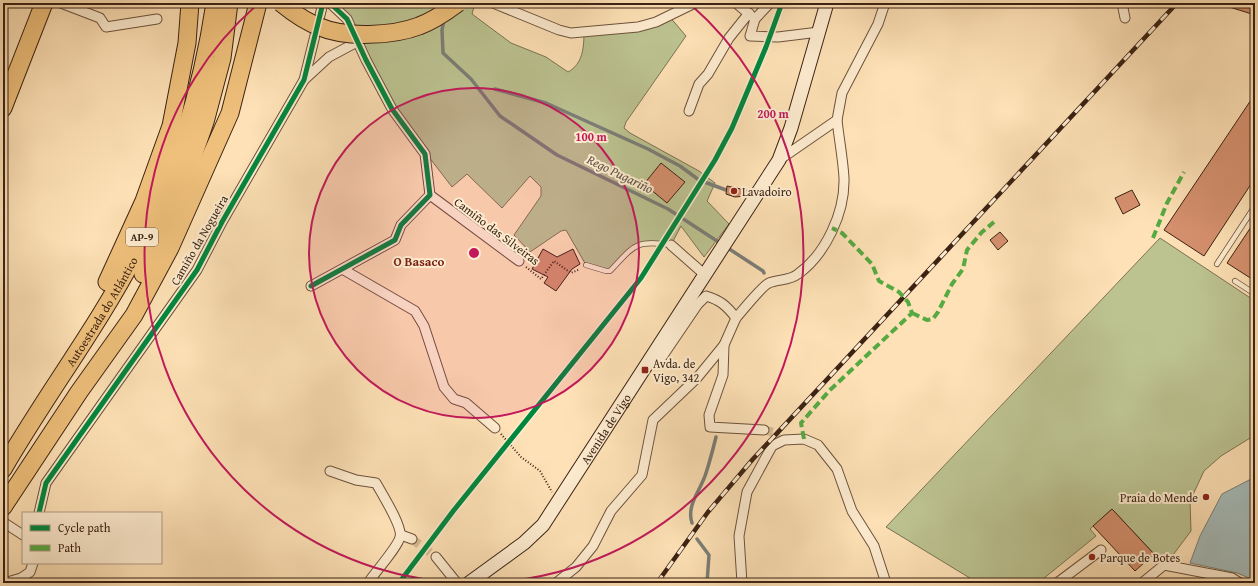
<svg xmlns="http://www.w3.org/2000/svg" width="1258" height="586" viewBox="0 0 1258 586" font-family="'Gentium Book Plus',serif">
<rect width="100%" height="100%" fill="#fee1b6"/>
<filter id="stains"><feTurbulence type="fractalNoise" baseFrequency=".005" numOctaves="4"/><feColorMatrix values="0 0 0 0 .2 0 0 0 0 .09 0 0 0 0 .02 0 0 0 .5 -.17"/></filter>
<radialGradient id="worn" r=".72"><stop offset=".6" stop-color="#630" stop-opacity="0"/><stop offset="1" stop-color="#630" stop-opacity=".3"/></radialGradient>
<g fill="#bcc391" stroke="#7c7252">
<path d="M330,3H475L472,14L511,43L546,57L568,72C583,64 584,47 584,31L638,27L669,16L686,36L626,122L624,128L630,133L699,171L715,183L707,201L729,224L704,257L681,226L671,245L638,244L610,271L586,265L566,230L561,231L530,252L514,235L541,196V187L530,176L502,208L467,174L452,187L392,109L347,19Z"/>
<path d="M1160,238L1255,301V435L1221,456L1204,471L1190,501L1191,531L1170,559L1158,558L1112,509L1090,529L1096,536L1038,583H978L886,527Z"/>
</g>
<path fill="#a5bbb9" stroke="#7b7e77" d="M1255,477V583H1252L1249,578L1237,573L1190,563L1200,536L1222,494Z"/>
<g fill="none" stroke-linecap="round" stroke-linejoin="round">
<g stroke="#7b7e77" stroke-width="3.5">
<path d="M444,20L442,30L443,53L471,79L500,116L557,155L668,209L763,271L764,273"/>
<path d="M495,89L546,103L648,149L680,166L699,180L726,190"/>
<path d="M692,523C686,505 701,490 706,473C710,461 713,449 716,437"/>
<path d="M697,539L709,555L707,583"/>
</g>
</g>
<g fill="#d5906e" stroke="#3b2213">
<path d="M1224,3H1255V15L1223,5Z"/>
<path d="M1255,94V178L1204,256L1164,230Z"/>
<path d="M661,163L685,182L667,203L644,184Z"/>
<path d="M727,186L736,188L750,191L746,196L735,197L726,194Z"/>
<path d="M1132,190L1140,205L1123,214L1115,198Z"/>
<path d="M1255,221V281L1227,263Z"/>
<path d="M1000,232L1008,241L998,250L990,240Z"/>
<path d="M543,249L557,257L573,249L580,264L572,269L556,291L544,283L548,277L532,269Z"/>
<path d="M1112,509L1154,554L1135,571L1093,526Z"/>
</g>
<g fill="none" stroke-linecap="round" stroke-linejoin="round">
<g stroke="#d7bb95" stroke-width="9" stroke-dasharray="9 4.5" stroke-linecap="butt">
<path d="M764,430L780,434"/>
<path d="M412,539L436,557"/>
</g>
<g stroke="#6c523c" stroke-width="6">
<g id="lane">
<path d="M1217,264L1255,206"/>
<path d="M586,265L606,271H610C634,246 635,239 671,245"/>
<path d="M1235,281L1255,294"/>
</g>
</g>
<g stroke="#6c523c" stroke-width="11">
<g id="street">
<path d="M61,3L100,18L106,27L157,19"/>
<path d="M493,3L559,30L571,33L638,27L656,22L695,3"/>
<path d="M736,3L755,19L750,36L778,37L819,32"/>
<path d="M1122,3L1125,18"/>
<path d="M755,19L770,3"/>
<path d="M304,80L329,57L357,42"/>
<path d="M689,111L699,84L708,74L729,38L749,13"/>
<path d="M779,160L837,120L842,93L878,24L885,3"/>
<path d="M430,195L519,261"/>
<path d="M671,245L704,274"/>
<path d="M344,270L415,311L424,326L444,387L454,399L466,403L495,428"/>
<path d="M311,286L395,240L401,225L430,195L425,154L392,109L366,60L347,19L330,3"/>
<path d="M736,318C742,311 763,285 769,283C779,279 789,281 798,274C826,254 845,212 844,178C843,159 839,139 837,120"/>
<path d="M650,358L662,357L698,304L706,296C720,300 727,306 736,318L724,345L723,375L709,415L710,427L764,430"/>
<path d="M330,471L356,480L376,483C382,494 403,527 400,537C398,547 375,572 368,583"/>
<path d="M39,513L46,483L197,270L222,222L304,80L323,3"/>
<path d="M3,522L23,535"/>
<path d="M401,535L412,539"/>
<path d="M436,557L457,583"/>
<path d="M4,583L21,578L30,572L33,563"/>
<path d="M556,583L576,567L593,546L611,511L642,475L653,420L697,378L724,345"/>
<path d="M742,583L739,536L747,492L772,446L784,440L804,439L818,445L837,469L852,511L874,546L886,583"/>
<path d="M1057,583L1101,550"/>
<path d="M1142,583L1164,565L1232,578L1240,583"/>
</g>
</g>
<g stroke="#3b2213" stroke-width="15">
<g id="secondary">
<path id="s1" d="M469,583L524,543L543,525L779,160L791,128L827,3"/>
</g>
</g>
<g stroke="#3b2213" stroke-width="19">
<g id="highway">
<path d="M3,108L44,3"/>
<path d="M143,274L179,196L205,122L222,58L229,3"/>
<path d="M107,282L144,201L171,126L187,43L190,3"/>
<path id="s2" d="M3,469C45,396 97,328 136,253C176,175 202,89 215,3"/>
<path d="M3,507L79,392L134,315L170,248L230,113L258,3"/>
</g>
</g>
<g stroke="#3b2213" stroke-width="2" stroke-dasharray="1 2" stroke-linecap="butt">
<path d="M526,267L541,279L554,261L571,273L580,269"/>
<path d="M501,434L521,457L540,471L552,492"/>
</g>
<use href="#lane" stroke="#feecd0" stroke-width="4.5"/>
<use href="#street" stroke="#feecd0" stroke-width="9"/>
<use href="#secondary" stroke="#feecd0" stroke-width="13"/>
<use href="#highway" stroke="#efc07b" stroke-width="17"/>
<g stroke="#3b2213" stroke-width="4.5">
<path id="rail" d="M657,583L708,512L753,459L1177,3"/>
</g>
<use href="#rail" stroke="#feecd0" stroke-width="3" stroke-dasharray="9" stroke-linecap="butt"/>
<g stroke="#3b2213" stroke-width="19" stroke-linecap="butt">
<path id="highway-bridge" d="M281,3C292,12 306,22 320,27C345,38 393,36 419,26C433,21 446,12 458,3"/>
</g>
<use href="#highway-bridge" stroke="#efc07b" stroke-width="17"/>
<g stroke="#55aa42" stroke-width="4" stroke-dasharray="8 4" stroke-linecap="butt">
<path d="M1153,238L1167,203L1184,172"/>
<path d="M912,313L927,320L933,319L938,312L952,284L963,269L967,250L982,232L994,222"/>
<path d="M804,439L801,423L830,390L912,313L908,302L899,292L879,281L872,264L842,233L832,228"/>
</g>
<g stroke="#feecd0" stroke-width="8">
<g id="cycleway">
<path d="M311,286L395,240L401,225L430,195L425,154L392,109L366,60L347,19L330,3"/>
<path d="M39,513L46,483L197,270L222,222L304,80L323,3"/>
<path d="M399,583L454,510L641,278L715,160L732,128L766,47L782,3"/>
</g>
</g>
<use href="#cycleway" stroke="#00873e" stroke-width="5"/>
</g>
<circle cx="474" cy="253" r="165" fill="#c2185b" fill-opacity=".12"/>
<g fill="none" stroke="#c2185b" stroke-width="2">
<circle cx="474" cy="253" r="165"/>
<path d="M471 583A330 330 0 0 1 258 4M690 4A330 330 0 0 1 477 583"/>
</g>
<g fill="#8f2418" stroke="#feecd0" stroke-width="1.5">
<circle cx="734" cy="191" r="4"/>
<rect x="641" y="366" width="8" height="8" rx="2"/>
<circle cx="1206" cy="497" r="4"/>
<circle cx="1092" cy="557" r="4"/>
</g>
<g text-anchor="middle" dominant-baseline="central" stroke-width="4" stroke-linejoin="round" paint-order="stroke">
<rect fill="#feecd0" stroke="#765f4c" stroke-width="1" x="126" y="228" width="32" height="18" rx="3"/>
<g font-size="11" font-weight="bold" fill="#3b2213">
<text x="142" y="237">AP-9</text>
</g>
<g font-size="12" fill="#3b2213" stroke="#feecd0" text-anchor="start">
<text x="742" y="191">Lavadoiro</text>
<text x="653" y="363">Avda. de<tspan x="653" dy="14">Vigo, 342</tspan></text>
<text x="1198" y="497" text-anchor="end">Praia do Mende</text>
<text x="1100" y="557">Parque de Botes</text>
</g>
<g font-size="12" fill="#3b2213" stroke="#feecd0">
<text transform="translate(497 231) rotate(37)">Camiño das Silveiras</text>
<text transform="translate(199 240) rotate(-60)">Camiño da Nogueira</text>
<text stroke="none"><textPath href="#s2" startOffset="186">Autoestrada do Atlántico</textPath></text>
<text stroke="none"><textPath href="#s1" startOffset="209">Avenida de Vigo</textPath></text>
</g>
<g font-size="13" font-style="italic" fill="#5b5045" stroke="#feecd0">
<text transform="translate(620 174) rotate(26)">Rego Pugariño</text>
</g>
<g font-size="13" font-weight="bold" fill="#7a1f14" stroke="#feecd0">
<text x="419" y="261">O Basaco</text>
</g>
</g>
<circle cx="474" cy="253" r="6" fill="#c2185b" stroke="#feecd0" stroke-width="2"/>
<g font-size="12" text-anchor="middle" font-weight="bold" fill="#c2185b" stroke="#feecd0" stroke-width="4" stroke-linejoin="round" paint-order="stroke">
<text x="773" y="118">200 m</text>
<text x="591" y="141">100 m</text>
</g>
<rect width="1258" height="586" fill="none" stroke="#fee1b6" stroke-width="16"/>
<rect x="4" y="4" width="1250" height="578" fill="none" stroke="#3b2213" stroke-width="2"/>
<rect x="8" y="8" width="1242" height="570" fill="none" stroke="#3b2213"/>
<rect x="22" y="512" width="140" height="52" fill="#feecd0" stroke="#b09b84"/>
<rect x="30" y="525" width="20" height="6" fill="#00873e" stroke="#b09b84"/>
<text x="58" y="532" font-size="12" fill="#3b2213">Cycle path</text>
<rect x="30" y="545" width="20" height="6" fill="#55aa42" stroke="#b09b84"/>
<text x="58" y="552" font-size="12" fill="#3b2213">Path</text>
<rect width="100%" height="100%" filter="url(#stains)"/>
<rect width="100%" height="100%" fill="url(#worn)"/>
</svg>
